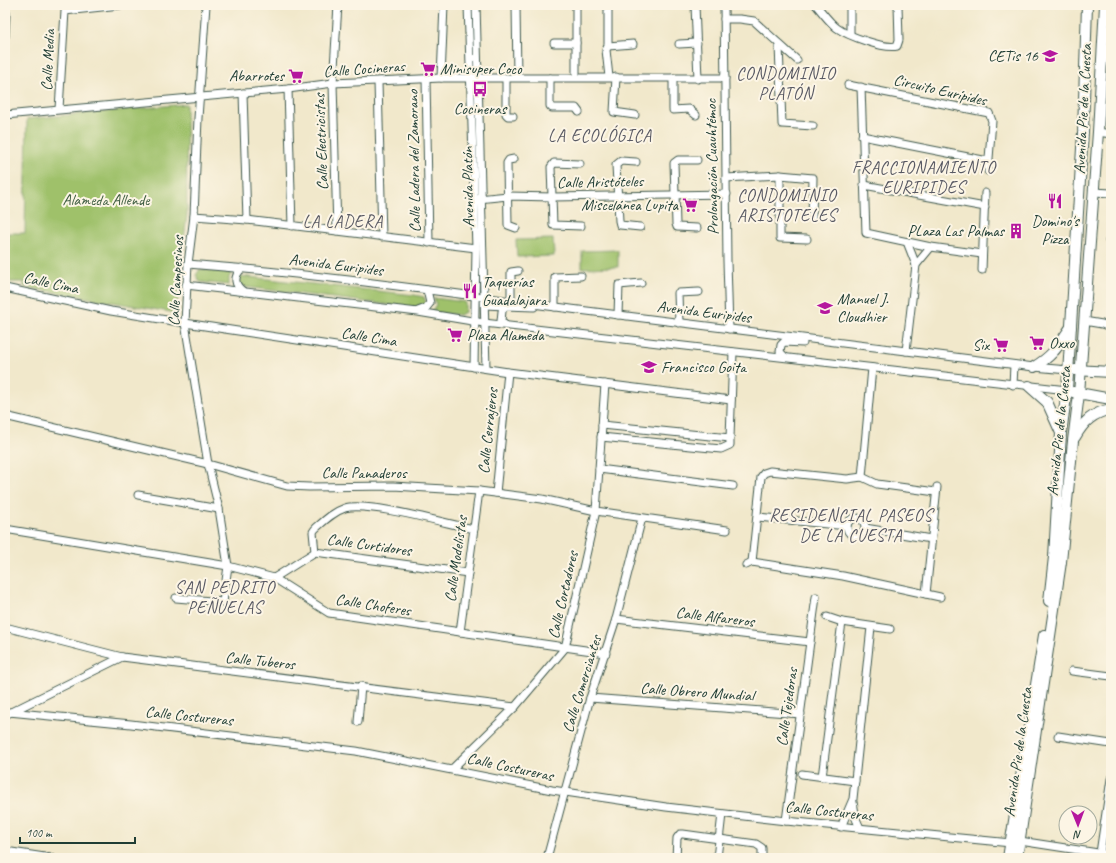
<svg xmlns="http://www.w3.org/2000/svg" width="1116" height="863" viewBox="0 0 1116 863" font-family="Caveat,sans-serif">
<rect width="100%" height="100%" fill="#fcf5e5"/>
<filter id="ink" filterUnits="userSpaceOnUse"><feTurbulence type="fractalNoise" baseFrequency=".025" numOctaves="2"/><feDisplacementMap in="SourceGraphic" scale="8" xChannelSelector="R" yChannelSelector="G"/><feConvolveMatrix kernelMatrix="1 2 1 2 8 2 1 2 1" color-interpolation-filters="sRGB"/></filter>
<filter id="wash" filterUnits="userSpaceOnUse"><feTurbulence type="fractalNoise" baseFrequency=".012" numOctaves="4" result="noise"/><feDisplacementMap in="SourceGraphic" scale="16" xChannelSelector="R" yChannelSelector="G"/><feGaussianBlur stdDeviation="0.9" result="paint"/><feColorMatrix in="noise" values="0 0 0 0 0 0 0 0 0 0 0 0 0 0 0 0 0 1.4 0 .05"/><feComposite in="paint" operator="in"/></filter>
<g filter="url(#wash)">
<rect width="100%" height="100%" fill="#f1e8cb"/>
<g fill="#9fc16b" stroke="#5f7f50">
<path d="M186,104L187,214L176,313L24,287V282H8V233H25L27,119Z"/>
<path d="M553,239L554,256L517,257L516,240Z"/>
<path d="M618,250V267L582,268V251Z"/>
<path d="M200,269L232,273L229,277V285L200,282L196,275Z"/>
<path d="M240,276L414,295L424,297L426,303L423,307L414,308L245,287L240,285L237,280Z"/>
<path d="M434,298L465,302V312L460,315L431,312L436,305Z"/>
</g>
</g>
<g filter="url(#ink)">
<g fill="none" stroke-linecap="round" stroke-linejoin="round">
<g stroke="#3e574b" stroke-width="9">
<g id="street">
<path d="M468,5L476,248L474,367"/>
<path d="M476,5L486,368"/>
<path d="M516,5L517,77"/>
<path d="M576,5V77"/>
<path d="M608,5V46L606,50L609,77"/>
<path d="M695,5L698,79"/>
<path d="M724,5L727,261L729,329"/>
<path d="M816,5C823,13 829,22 837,28C848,36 884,49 897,46L899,40L898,5"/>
<path d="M850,5V34"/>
<path d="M724,19H740L754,21L797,60"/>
<path d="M5,36L6,13"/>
<path d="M554,43H576"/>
<path d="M679,44L697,43"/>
<path d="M779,45L782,124L813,126"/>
<path d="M608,46L633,44"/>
<path d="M616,77L614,112L635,115"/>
<path d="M441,78L444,5"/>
<path d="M506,78V114L508,116H513"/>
<path d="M550,78V106L552,108H576L579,112"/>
<path d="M673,78V110L689,109L696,115"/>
<path d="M426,79L429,243"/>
<path d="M378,82L382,237"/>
<path d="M848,85L989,113L992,121L988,171"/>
<path d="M861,87L866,233L931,247L982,254"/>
<path d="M288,89L292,226"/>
<path d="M243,93L247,220"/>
<path d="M59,109L65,11L120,5"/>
<path d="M5,115L288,89L333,83L441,78H725"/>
<path d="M1098,132L1111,134"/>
<path d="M862,136L988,161"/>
<path d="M514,159L509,160L507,163L508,225L516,228"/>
<path d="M636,162L621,161L616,165L619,221L620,225L640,227"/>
<path d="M580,164L554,163L551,167L553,225L581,226"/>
<path d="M780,175V238L807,239"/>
<path d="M726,178L780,175L813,178L812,218"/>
<path d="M864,185L985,207"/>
<path d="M1094,192L1111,193"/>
<path d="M478,199L508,196L553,197L727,194"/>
<path d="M194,216L247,220L476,248"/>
<path d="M697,228L677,227L676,224L674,163L678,160H697"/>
<path d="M337,231L333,83L338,5"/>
<path d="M1109,241H1111"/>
<path d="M188,264C319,274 449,293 579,310C730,330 882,348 1034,367L1068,370"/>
<path d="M916,265L931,247"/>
<path d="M242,268C233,277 234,285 244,292"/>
<path d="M982,270L985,193"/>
<path d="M186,285L418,312L484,323L1067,390"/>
<path d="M5,288L111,311L185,323L508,372L731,400"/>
<path d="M511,301V272L518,271"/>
<path d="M485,305L505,306"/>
<path d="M555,307V277L581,276"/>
<path d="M418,311L426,308L430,303L427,290"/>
<path d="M618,315L619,285L641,283"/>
<path d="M1084,321L1102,324L1111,328"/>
<path d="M679,323L678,293L699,292"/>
<path d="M505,325L501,321L502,311L505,306L534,307"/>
<path d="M906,351L916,265L907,242"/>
<path d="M785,357L780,352L781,345L784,342L803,343"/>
<path d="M1013,385L1014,365"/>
<path d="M5,416L208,464L287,486L309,487L393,486L479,491L542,499L596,511L727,530"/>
<path d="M602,425L730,438"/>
<path d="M601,437L721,449L730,445V438L733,352"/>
<path d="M599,469L733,486"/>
<path d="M862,477L872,368"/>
<path d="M496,493L508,372"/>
<path d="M138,495L219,509"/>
<path d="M758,517L847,526"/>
<circle cx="856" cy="527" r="9"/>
<path d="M865,528L931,539"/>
<path d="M5,529L228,566L274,578L329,613L606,653"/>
<path d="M315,552L313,532L315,529C324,521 333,512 345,508C367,501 448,524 474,529"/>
<path d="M752,562L761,477L764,473L770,471L847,479L862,477L877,484L936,492"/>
<path d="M746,565L752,562L843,576L940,597"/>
<path d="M274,578L315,552L468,573"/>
<path d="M926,594L937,487"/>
<path d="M176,598L223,602L228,566L219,509L208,464L185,323L188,264L194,216L198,118L206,5"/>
<path d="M827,617L842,622L890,629"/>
<path d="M616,619L810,642"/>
<path d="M5,627L122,657L515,707"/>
<path d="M460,632L479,491"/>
<path d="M1072,671L1111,676"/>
<path d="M590,698L801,714"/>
<path d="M9,712L131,724L356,751L552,790L666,807L786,821L1011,843L1020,841L1111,855"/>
<path d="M5,715L122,657"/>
<path d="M358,722L361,686"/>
<path d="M1058,736L1111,744"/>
<path d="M452,769L515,707L565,648L596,511L605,384"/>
<path d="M802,774L855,781"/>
<path d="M822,777L842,622"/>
<path d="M853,802L856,819L860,828"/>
<path d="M786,821L816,597"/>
<path d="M841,827L853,799L871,627"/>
<path d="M5,851L51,858"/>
<path d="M1100,853L1111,779"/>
<path d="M547,858L590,698L616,619L642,518"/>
<path d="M676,858L677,838L680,834H683L756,844L762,848V858"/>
<path d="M717,858L722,814"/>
</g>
</g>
<g stroke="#3e574b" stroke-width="12">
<g id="secondary">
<path d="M1034,367C1054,355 1058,346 1071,327"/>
<path d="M1075,370L1111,372"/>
<path d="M1029,386L1047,402L1061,433"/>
<path d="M1073,392L1111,399"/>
<path d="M1075,437C1084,421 1093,413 1111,409"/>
<path d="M1049,601L1054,557L1061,433L1067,390L1083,132L1087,5"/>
<path d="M1008,858L1044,635"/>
<path d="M1017,858L1061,562L1073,441L1079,394L1098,132L1105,5"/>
</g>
</g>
<use href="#street" stroke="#fff" stroke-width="7"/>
<use href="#secondary" stroke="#fff" stroke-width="10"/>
</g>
</g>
<defs>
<g id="school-bare" transform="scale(1.2)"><path d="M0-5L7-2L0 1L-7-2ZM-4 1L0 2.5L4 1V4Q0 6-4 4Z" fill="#b5179e" stroke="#fcf5e5" stroke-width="2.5" paint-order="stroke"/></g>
<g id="supermarket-bare" transform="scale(1.2)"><path d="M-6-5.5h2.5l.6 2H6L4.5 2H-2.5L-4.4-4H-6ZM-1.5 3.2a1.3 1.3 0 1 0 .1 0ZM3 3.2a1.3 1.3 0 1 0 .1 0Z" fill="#b5179e" stroke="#fcf5e5" stroke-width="2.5" paint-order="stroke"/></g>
<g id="bus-bare" transform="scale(1.2)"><path d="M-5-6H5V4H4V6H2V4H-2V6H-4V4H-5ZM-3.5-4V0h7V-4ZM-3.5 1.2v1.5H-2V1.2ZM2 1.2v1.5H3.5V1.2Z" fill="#b5179e" stroke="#fcf5e5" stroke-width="2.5" paint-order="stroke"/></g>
<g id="restaurant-bare" transform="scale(1.2)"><path d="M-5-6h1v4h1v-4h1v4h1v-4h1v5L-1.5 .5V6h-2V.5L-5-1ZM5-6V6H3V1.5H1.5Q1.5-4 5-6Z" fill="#b5179e" stroke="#fcf5e5" stroke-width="2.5" paint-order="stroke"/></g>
<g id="building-bare" transform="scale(1.2)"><path d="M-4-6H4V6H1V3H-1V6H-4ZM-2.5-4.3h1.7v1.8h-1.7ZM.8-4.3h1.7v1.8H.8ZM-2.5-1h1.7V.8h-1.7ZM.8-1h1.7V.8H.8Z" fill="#b5179e" stroke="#fcf5e5" stroke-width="2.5" paint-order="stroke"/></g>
</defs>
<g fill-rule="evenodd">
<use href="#school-bare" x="1050" y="56"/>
<use href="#supermarket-bare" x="428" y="69"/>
<use href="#supermarket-bare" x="296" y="76"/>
<use href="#bus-bare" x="480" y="89"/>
<use href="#restaurant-bare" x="1055" y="201"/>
<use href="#supermarket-bare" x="690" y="205"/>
<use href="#building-bare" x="1016" y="231"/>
<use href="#restaurant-bare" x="470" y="291"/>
<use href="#school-bare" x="825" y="308"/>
<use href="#supermarket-bare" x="455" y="335"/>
<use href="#supermarket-bare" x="1037" y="343"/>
<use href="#supermarket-bare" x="1001" y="345"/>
<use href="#school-bare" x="649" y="367"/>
</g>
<g text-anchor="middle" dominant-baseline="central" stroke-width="4" stroke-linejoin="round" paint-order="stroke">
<g font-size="16" fill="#1f3d34" stroke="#fcf5e5" text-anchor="start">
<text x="1038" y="56" text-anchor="end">CETis 16</text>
<text x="440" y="69">Minisuper Coco</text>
<text x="284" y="76" text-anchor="end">Abarrotes</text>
<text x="480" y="109" text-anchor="middle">Cocineras</text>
<text x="678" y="205" text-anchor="end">Miscelánea Lupita</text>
<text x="1055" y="221" text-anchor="middle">Domino's<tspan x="1055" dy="18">Pizza</tspan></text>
<text x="1004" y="231" text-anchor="end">PLaza Las Palmas</text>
<text x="482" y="282">Taquerías<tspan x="482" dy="18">Guadalajara</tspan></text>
<text x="837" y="299">Manuel J.<tspan x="837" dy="18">Cloudhier</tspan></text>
<text x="467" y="335">Plaza Alameda</text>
<text x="1049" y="343">Oxxo</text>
<text x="989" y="345" text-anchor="end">Six</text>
<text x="661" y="367">Francisco Goita</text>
</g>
<g font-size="16" fill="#1f3d34" stroke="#fcf5e5">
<text transform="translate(48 60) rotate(-87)">Calle Media</text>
<text transform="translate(364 69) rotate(-4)">Calle Cocineras</text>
<text transform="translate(940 90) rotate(13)">Circuito Eurípides</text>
<text transform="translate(1083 109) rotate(-87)">Avenida Pie de la Cuesta</text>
<text transform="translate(321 142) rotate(-92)">Calle Electricistas</text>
<text transform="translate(414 161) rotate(-91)">Calle Ladera del Zamorano</text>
<text transform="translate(712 167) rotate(-91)">Prolongación Cuauhtémoc</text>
<text transform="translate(600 182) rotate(-1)">Calle Aristóteles</text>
<text transform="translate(468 187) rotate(-91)">Avenida Platón</text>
<text transform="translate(336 265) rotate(7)">Avenida Euripides</text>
<text transform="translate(176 281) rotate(-87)">Calle Campesinos</text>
<text transform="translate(51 283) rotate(12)">Calle Cima</text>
<text transform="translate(704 312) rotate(7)">Avenida Euripides</text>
<text transform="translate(369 337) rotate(9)">Calle Cima</text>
<text transform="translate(488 431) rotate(-84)">Calle Cerrajeros</text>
<text transform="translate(1059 431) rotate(-84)">Avenida Pie de la Cuesta</text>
<text x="364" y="473">Calle Panaderos</text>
<text transform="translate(369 545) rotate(8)">Calle Curtidores</text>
<text transform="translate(456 559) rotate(-82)">Calle Modelistas</text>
<text transform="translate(563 595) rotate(-77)">Calle Cortadores</text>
<text transform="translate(373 605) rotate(9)">Calle Choferes</text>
<text transform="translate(715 617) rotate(7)">Calle Alfareros</text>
<text transform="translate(260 661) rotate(6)">Calle Tuberos</text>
<text transform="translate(582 684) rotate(-73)">Calle Comerciantes</text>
<text transform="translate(697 692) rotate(4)">Calle Obrero Mundial</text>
<text transform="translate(787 707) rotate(-82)">Calle Tejedoras</text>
<text transform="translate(189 716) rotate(6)">Calle Costureras</text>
<text transform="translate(1018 752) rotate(-82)">Avenida Pie de la Cuesta</text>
<text transform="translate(510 767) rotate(12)">Calle Costureras</text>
<text transform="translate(829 811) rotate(6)">Calle Costureras</text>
</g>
<g font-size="16" fill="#3f5e42" stroke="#fcf5e5">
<text x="106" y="200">Alameda Allende</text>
</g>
<g font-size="17" letter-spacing="1" fill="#595a64" stroke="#fcf5e5">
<text x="786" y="73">CONDOMINIO<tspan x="786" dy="20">PLATÓN</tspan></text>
<text x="600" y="135">LA ECOLÓGICA</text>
<text x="924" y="167">FRACCIONAMIENTO<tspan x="924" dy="20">EURIPIDES</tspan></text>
<text x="787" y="195">CONDOMINIO<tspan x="787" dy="20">ARISTOTELES</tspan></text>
<text x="343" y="221">LA LADERA</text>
<text x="851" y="515">RESIDENCIAL PASEOS<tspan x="851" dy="20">DE LA CUESTA</tspan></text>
<text x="225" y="587">SAN PEDRITO<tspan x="225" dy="20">PEÑUELAS</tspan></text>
</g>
</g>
<rect width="1116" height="863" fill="none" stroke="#fcf5e5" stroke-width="20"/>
<g transform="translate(1078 825) rotate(179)"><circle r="19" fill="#fcf5e5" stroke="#a4ab9e"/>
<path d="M0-3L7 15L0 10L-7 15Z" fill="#b5179e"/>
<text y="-6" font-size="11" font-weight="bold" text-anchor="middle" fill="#1f3d34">N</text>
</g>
<path d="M20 837v6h115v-6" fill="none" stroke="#1f3d34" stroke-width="2"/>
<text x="26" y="837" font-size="12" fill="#1f3d34" stroke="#fcf5e5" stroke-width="3" paint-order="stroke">100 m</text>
</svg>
